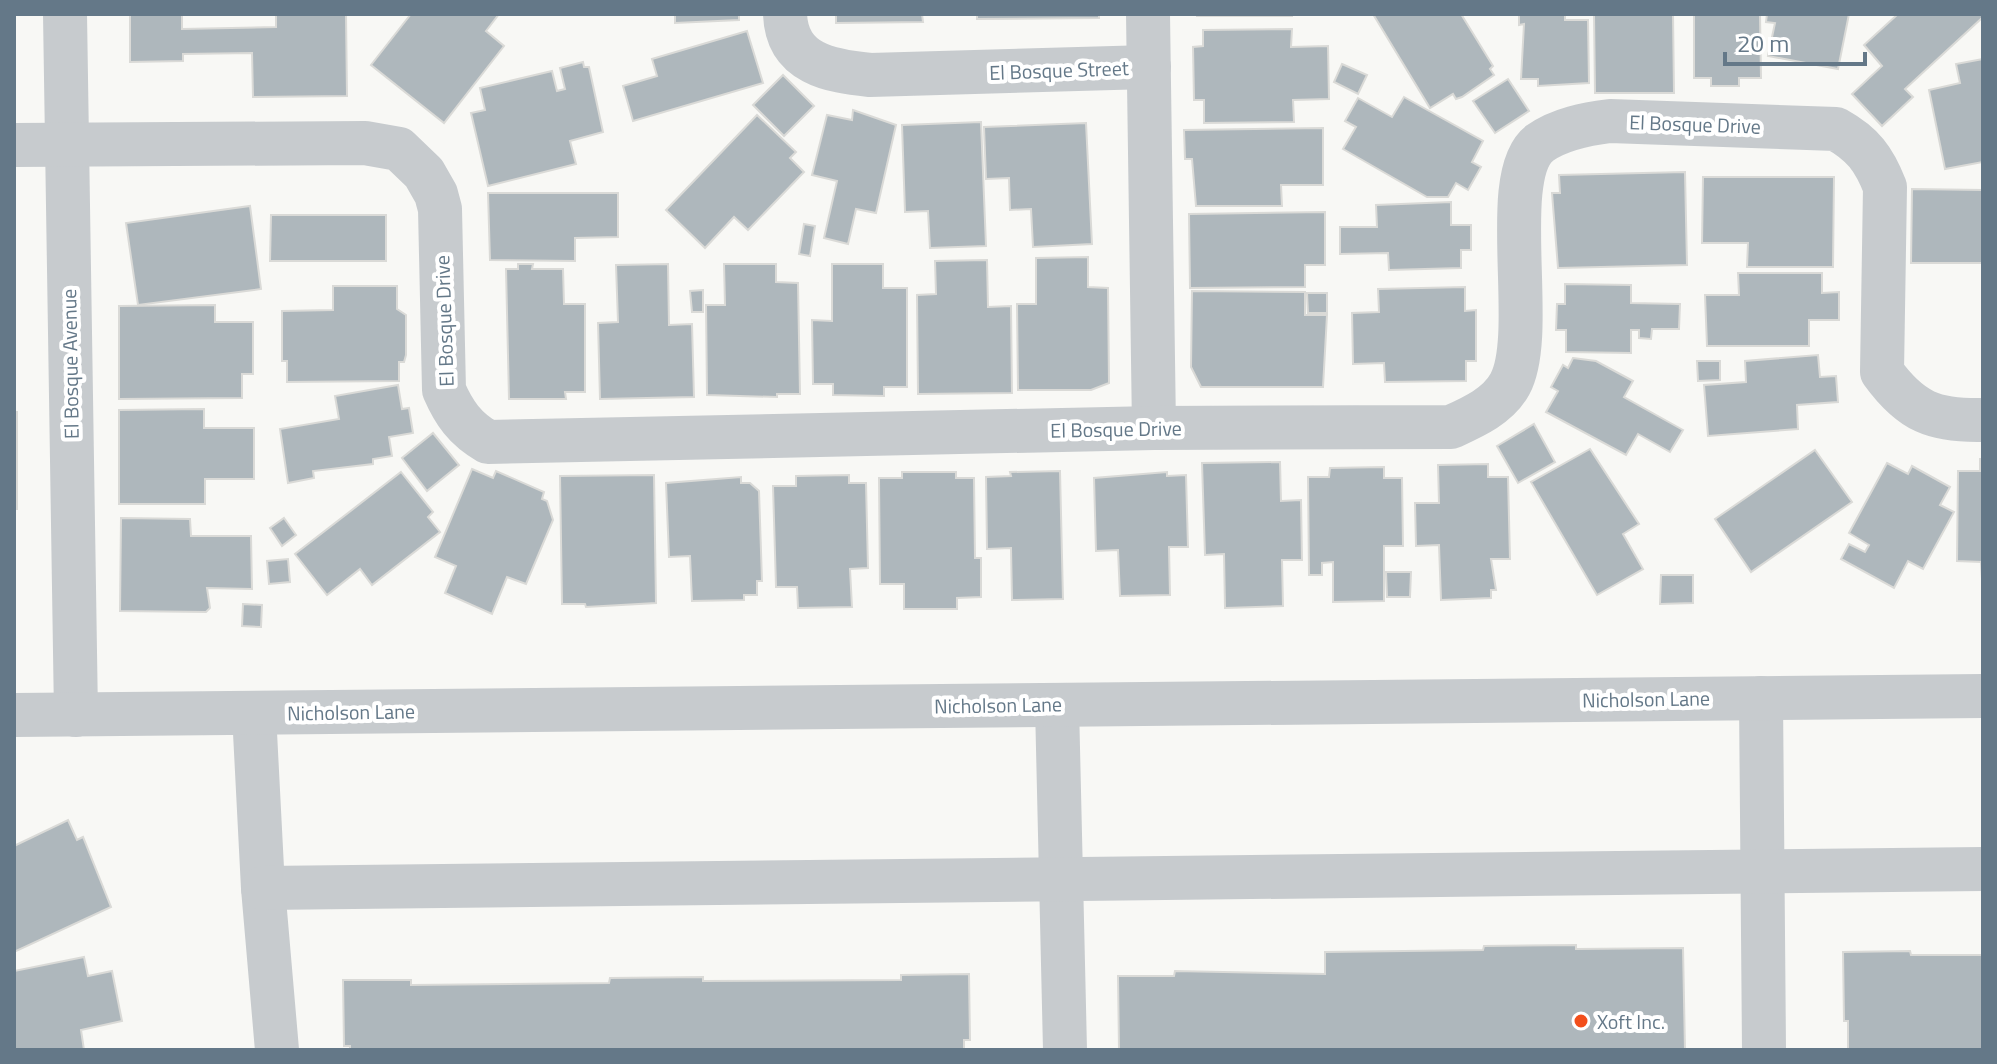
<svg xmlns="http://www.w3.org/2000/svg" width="1997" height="1064" viewBox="0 0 1997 1064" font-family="'Titillium Web',sans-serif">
<rect width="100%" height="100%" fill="#f8f8f5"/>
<g fill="#aeb7bc" stroke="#dadad7" stroke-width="2">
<path d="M130,14H182V29L276,27V14H346L347,96L253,97L252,53L183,54V61L130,62Z"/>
<path d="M411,14H499L486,31L504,46L444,123L371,65Z"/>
<path d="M675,14H739V20L675,23Z"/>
<path d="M836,14H922L923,22L836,23Z"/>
<path d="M977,14H1099V18L977,19Z"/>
<rect x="1197" y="14" width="95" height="2"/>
<path d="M1373,14H1461L1493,66L1490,69L1494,75L1462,97L1456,99L1453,94L1430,108Z"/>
<path d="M1519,14H1565V20H1588L1589,83L1538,86V79H1521L1524,24L1519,25Z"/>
<path d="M1594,14H1673L1674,93H1595Z"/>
<path d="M1694,14H1760L1761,78H1739V86H1711V78H1694Z"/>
<path d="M1767,14H1849L1838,69L1768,56L1775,23L1766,22Z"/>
<path d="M1898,14H1983V17L1905,89L1913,97L1882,126L1852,94L1882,66L1864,45Z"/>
<path d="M1292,29L1291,47L1328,46L1329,99L1293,100L1294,122L1204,123V100H1194L1193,47L1203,46V30Z"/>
<path d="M747,31L763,83L633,121L623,86L657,76L652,59Z"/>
<path d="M1983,59V162L1945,169L1929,90L1960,83L1956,64Z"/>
<path d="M583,62L584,67H589L603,132L570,141L576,164L488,186L471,113L485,110L480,88L552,71L557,91L565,89L560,68Z"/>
<path d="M1342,64L1367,75L1358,94L1334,82Z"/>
<path d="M783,75L814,106L784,136L753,105Z"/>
<path d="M1508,79L1529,111L1495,133L1473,101Z"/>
<path d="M1404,97L1483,141L1472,162L1481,167L1468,190L1456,183L1448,197H1427L1343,149L1356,127L1345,121L1358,98L1392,117Z"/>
<path d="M853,110L896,125L876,213L856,209L848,244L824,238L837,181L812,175L827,115L852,120Z"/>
<path d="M757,115L796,152L790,158L804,172L748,230L734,217L705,248L666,210Z"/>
<path d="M981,122L986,246L930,248L928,211L905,212L902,125Z"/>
<path d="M1086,123L1092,244L1033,247L1031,209L1010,210L1009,178L986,179L984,127Z"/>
<path d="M1323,128V185H1281L1282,206H1196L1192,159H1185L1184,130Z"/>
<path d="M1685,172L1687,265L1558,268L1552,193H1560L1559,175Z"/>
<path d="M1703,177H1834L1833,267H1747L1748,243H1702Z"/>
<path d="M1912,189L1983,190V263H1911Z"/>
<path d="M488,193H618V237L575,238V261L490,260Z"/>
<path d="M1451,202V225H1471V250H1461V268L1389,270L1388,253L1340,254V227H1377L1376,205Z"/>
<path d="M250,206L261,289L138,305L126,223Z"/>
<path d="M1325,212V265H1305V287L1190,288L1189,214Z"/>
<path d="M271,215H386V261H270Z"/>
<path d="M804,224L815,226L810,256L799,254Z"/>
<path d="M1088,257V287L1108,288L1109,383L1091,390H1018L1017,304H1036V258Z"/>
<path d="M987,260L988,307L1011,306L1012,393L918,394L917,295L936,294L935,261Z"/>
<path d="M518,264H533L532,269H563L564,304H585V392H565L566,399H509L506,269H518Z"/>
<path d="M668,264L669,325L692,324L694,397L600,399L598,323L618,322L616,265Z"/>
<path d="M724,264H776V282L798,283L800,394H777V397L707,395L706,305H725Z"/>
<path d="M832,264H883V288H907V387H884V396L833,395V384H813L812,320L832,321Z"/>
<path d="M1738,273H1822V293L1839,292V320H1809V346H1707L1705,295H1739Z"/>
<path d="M1565,284L1631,285V303L1680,304L1679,329H1652L1651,339L1639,338V330H1631V353L1566,352V330H1556L1557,304H1565Z"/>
<path d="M333,286H397V309L406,315V355L404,362H399V381L287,382V361H282V311L333,310Z"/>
<path d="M1465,287V311L1476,310V361H1466V381L1385,382L1384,363L1353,364L1352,313L1379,312L1378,289Z"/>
<path d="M703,290V312H692L690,291Z"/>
<path d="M1192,291L1305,292V315H1327L1323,387H1201L1191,367Z"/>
<path d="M1307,293H1327V313H1308Z"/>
<path d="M215,305V322H253V374H242V398L119,399V306Z"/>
<path d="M1818,355L1820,377L1836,376L1838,402L1797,405L1798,429L1708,436L1704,385L1746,382L1745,361Z"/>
<path d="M1573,358L1596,361L1633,381L1624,397L1683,430L1670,452L1638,434L1626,455L1546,412L1558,391L1551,387L1563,365L1568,368Z"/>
<path d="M1697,361H1720V380L1698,381Z"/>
<path d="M398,385L402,409L409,408L413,433L389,437L392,456L373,459V464L313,471L314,478L288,483L280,429L339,419L335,396Z"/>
<path d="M204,409V428H254V479H205V504H119V410Z"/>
<rect x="14" y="412" width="3" height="97"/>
<path d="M1534,424L1555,462L1518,483L1497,446Z"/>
<path d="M433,433L459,465L427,491L402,458Z"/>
<path d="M1590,449L1639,524L1623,534L1643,569L1597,595L1531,482Z"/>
<path d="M1815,450L1852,502L1751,572L1715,519Z"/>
<path d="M1980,459H1983V595L1981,562L1957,561L1958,471H1980Z"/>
<path d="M1280,462L1281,501L1301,500L1302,560H1282L1283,606L1225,608L1224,554L1205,555L1202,463Z"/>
<path d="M1887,463L1908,474L1912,466L1950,487L1940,505L1954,512L1923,569L1908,561L1894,588L1841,559L1849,544L1865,552L1869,545L1849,533Z"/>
<path d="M1488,464V477H1508L1510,559H1491L1496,590H1491V598L1441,600L1439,545L1416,546L1415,503H1439L1438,465Z"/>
<path d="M1384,467V478H1402L1403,546H1384V601L1333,602V562L1322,563V575H1309L1308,477H1329L1330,468Z"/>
<path d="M472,469L493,478L496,471L544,492L542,499L547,501L553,520L526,584L507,577L492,614L445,593L456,566L435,557Z"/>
<path d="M1060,471L1063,599L1012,600L1011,548L987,549L986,477L1011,476L1010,472Z"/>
<path d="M401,472L433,512L428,517L440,532L372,585L360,569L327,595L295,554Z"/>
<path d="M902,472H956V478H974L975,558H981V597L957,598V609H904V584H880L879,478H902Z"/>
<path d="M1167,472V476L1186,475L1188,547H1169L1170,595L1120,596L1118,550L1096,551L1094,478Z"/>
<path d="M654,475L656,603L586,607L585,604H562L560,476Z"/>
<path d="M849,475V483H866L868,568L850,569L852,607L798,608L797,587H776L773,486H796V476Z"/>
<path d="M741,477V483H750L759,491L762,581H757V595H744V600L692,601L690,556L669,557L666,483Z"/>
<path d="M121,518L190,519L191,536H251L252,589L207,588L210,608L206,612L120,611Z"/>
<path d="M284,518L296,535L282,546L270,528Z"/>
<path d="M288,559L290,582L269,584L267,561Z"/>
<path d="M1386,572H1411L1410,597H1387Z"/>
<path d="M1661,575H1693V603L1660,604Z"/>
<path d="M243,604L262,605L261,627L242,626Z"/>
<path d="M68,820L77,840L83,837L111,907L14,952V846Z"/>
<path d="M1576,945V949L1683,948L1685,1050H1119L1118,976H1174L1175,971L1325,974V952L1483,950L1484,946Z"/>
<path d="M1910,951L1911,955H1983V1050H1848V1021H1844L1843,952Z"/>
<path d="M84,957L88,976L112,971L122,1021L81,1030L84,1050H14V971Z"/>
<path d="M969,974L970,1040H964V1050H350V1046H344L343,980H411V985L609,983L610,978L703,977V981L901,980V975Z"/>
</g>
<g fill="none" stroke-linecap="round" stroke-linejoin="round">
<g stroke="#c7cbce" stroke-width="44">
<path d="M65,14L76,715"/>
<path d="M785,14C787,64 830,71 870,75L1149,67"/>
<path d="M1148,14L1154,428"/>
<path d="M14,145L365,143L399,149L424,173L436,194L440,209L444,390C454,413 465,429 488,442L1154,428L1451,427C1473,417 1498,406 1510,384C1538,332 1497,175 1540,143C1560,129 1586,124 1610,121L1836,129C1863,144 1874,159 1885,187L1882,372C1911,412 1934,421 1983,420"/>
<path d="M1761,698L1764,1050"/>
<path d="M1057,705L1065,1050"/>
<path d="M254,713L263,888L277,1050"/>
<path d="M14,715L1983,696"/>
<path d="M263,888L1983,869"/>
</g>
</g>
<circle fill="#f24e1b" stroke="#fff" stroke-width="3" cx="1581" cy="1021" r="8"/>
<g text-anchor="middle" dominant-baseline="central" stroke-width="8" stroke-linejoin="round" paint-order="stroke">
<g font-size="20" fill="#647888" stroke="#fff">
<text transform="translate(1059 70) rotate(-2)">El Bosque Street</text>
<text transform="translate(1695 124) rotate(2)">El Bosque Drive</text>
<text transform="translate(444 321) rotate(-92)">El Bosque Drive</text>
<text transform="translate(70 364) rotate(-91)">El Bosque Avenue</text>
<text transform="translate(1116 429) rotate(-1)">El Bosque Drive</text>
<text transform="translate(1646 699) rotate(-1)">Nicholson Lane</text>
<text transform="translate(998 705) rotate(-1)">Nicholson Lane</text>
<text transform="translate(351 712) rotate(-1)">Nicholson Lane</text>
</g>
<g font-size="20" fill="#647888" stroke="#fff" text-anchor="start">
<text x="1597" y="1021">Xoft Inc.</text>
</g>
</g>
<rect width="1997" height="1064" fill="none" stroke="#647888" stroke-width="32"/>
<path d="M1725 52v12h140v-12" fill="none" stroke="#647888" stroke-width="4"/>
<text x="1737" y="52" font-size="24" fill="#647888" stroke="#ffffff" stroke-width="6" paint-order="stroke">20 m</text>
</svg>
